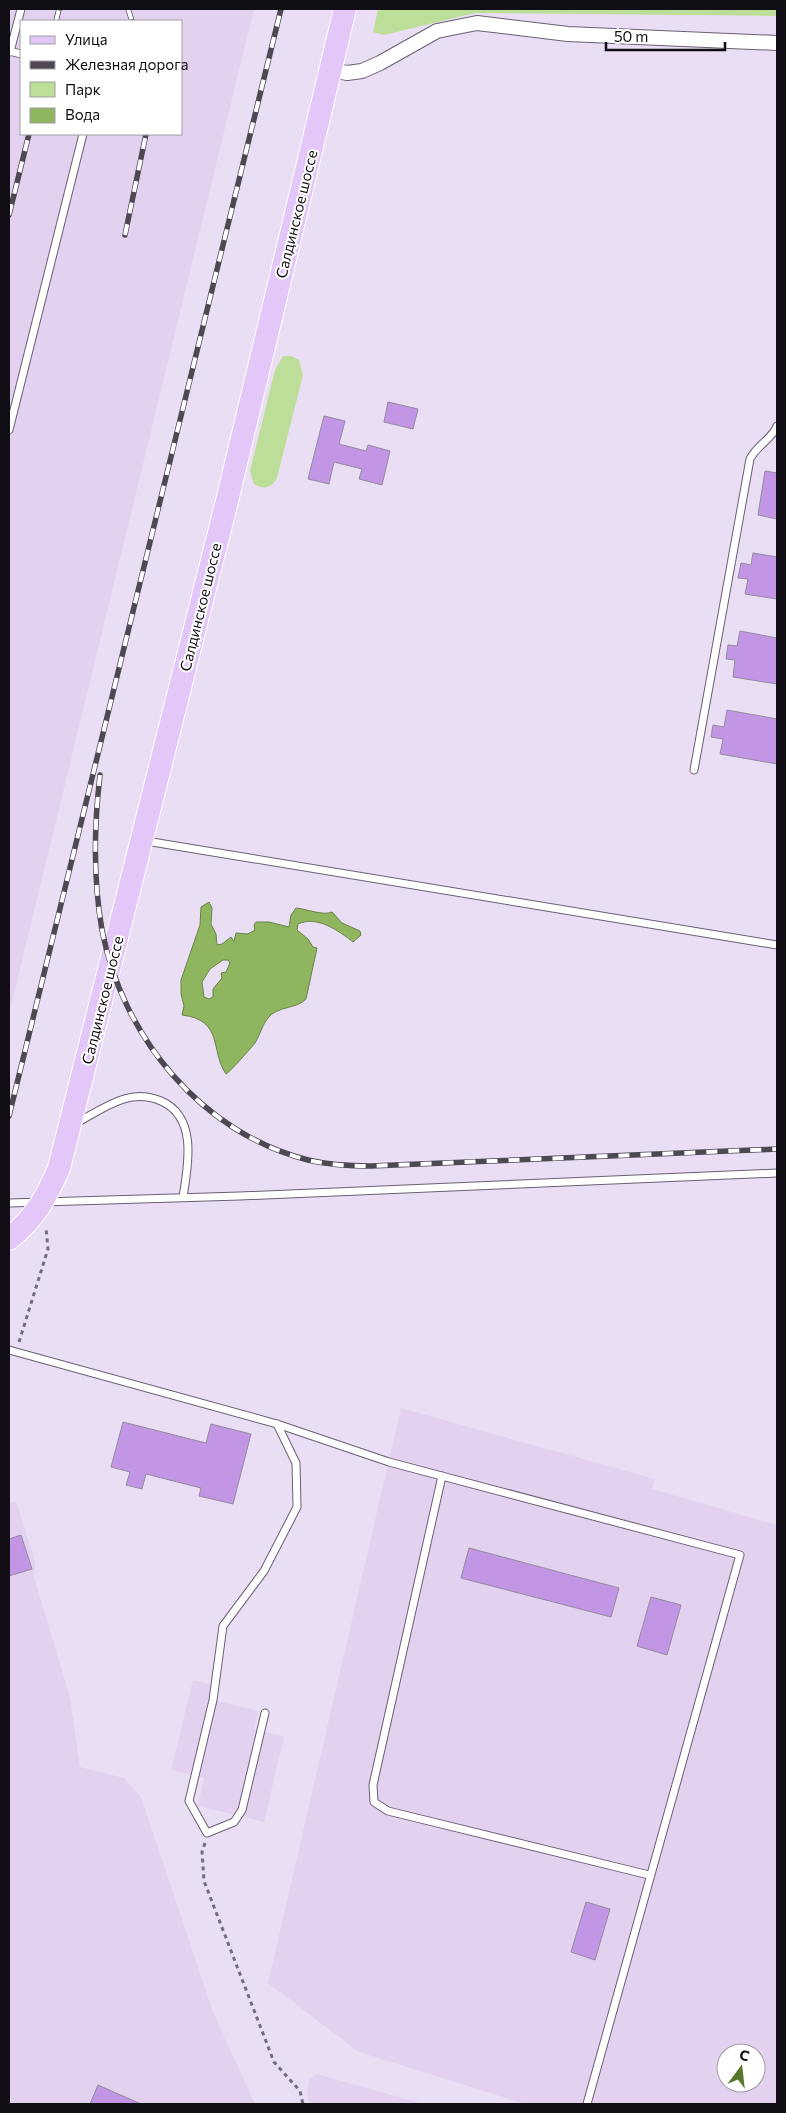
<svg xmlns="http://www.w3.org/2000/svg" width="786" height="2113" viewBox="0 0 786 2113" font-family="Commissioner,sans-serif">
<rect width="100%" height="100%" fill="#eadef5"/>
<g fill="#e2d2ef" fill-rule="evenodd">
<path d="M9,9H254L9,1014ZM21,21H181V134H21Z"/>
<path d="M401,1408L655,1479L652,1489L777,1525V2104H525L359,2052L268,1983ZM726,2053H756V2083H726Z"/>
<path d="M16,1501L35,1561L34,1577L70,1697L80,1767L124,1778L141,1797L213,2012L255,2104H9V1503Z"/>
<path d="M193,1680L211,1684L208,1699L258,1711L254,1729L284,1737L264,1822L198,1806L204,1778L171,1770Z"/>
<path d="M317,2074L424,2104H310L307,2093L309,2080Z"/>
</g>
<g fill="#bdde98">
<path d="M378,9H777V16L475,13L384,35L373,32Z"/>
<path d="M283,356H291L299,360L303,375L277,478C272,488 263,490 254,484L250,471L275,370Z"/>
</g>
<path fill="#8fb55f" stroke="#698348" fill-rule="evenodd" d="M209,902L212,908L211,924L216,934L217,945L222,944L231,937L234,942L236,933L248,934L255,930L254,925L256,922H269L289,927L291,915L296,908C307,909 323,916 332,912L342,923L360,931L361,935L353,942C339,931 317,915 298,924L297,930L308,939L313,947L317,948L306,999C297,1009 277,1006 268,1018C262,1025 260,1035 255,1043C252,1047 230,1072 226,1074C210,1051 224,1020 182,1015L184,1006L181,994V980L200,925L201,907ZM223,960H228L230,963L226,972L221,973L222,978L213,989V997L209,999L204,997L202,982L210,969Z"/>
<g fill="#c295e5" stroke="#958a9f">
<path d="M388,402L418,409L413,429L384,422Z"/>
<path d="M324,416L345,421L339,444L366,451L368,445L390,451L382,485L359,479L362,469L334,462L329,484L308,479Z"/>
<path d="M765,471L777,473V519L758,515Z"/>
<path d="M753,553L777,557V599L745,594L748,579L738,578L741,563L751,565Z"/>
<path d="M740,631L777,638V684L733,677L735,660L726,659L728,645L737,646Z"/>
<path d="M727,710L777,719V764L720,754L723,739L711,737L713,725L724,727Z"/>
<path d="M123,1422L206,1443L211,1424L251,1434L233,1504L199,1496L201,1488L146,1474L142,1489L126,1485L130,1472L111,1467Z"/>
<path d="M21,1535L32,1569L9,1576V1539Z"/>
<path d="M469,1548L619,1588L611,1617L461,1578Z"/>
<path d="M651,1597L681,1605L667,1655L637,1646Z"/>
<path d="M586,1902L610,1909L595,1960L571,1952Z"/>
<path d="M98,2085L141,2104H90Z"/>
</g>
<g fill="none" stroke-linecap="round" stroke-linejoin="round">
<g stroke="#6a5f72" stroke-width="9">
<g id="lane">
<path d="M9,51L21,54"/>
<path d="M10,52L21,9"/>
<path d="M9,430L83,134"/>
<path d="M694,770L750,459C757,445 773,438 777,426"/>
<path d="M146,841L777,945"/>
<path d="M76,1123C92,1115 107,1104 124,1099C137,1095 149,1096 161,1101C198,1117 188,1166 183,1197"/>
<path d="M9,1203L240,1196L777,1173"/>
<path d="M9,1350L277,1424L389,1462L740,1555L587,2104"/>
<path d="M442,1476L373,1785L374,1802L388,1811L649,1875"/>
<path d="M265,1713L242,1810L234,1822L207,1833L189,1801L213,1700L223,1626L264,1571L297,1507L296,1463L277,1424"/>
</g>
</g>
<g stroke="#6a5f72" stroke-width="16">
<path id="street" d="M331,70L347,73L362,71L380,63L437,31L477,23L568,34L777,43"/>
</g>
<g stroke="#fff" stroke-width="24">
<path id="primary" d="M9,1239C35,1218 46,1198 59,1168L226,505L345,9"/>
</g>
<g stroke="#756d7b" stroke-width="3" stroke-dasharray="4 4" stroke-linecap="butt">
<path d="M19,1342L48,1249L46,1228"/>
<path d="M205,1843L202,1852L204,1881L274,2062L300,2091L303,2104"/>
</g>
<use href="#lane" stroke="#fff" stroke-width="7"/>
<use href="#street" stroke="#fff" stroke-width="14"/>
<use href="#primary" stroke="#e3c7f8" stroke-width="22"/>
<g stroke="#4e4853" stroke-width="5.5">
<g id="rail">
<path d="M128,9L132,21"/>
<path d="M56,21L59,9"/>
<path d="M9,215L29,134"/>
<path d="M125,235L146,134"/>
<path d="M100,775C94,826 93,879 102,930C122,1036 201,1133 308,1160C329,1165 350,1166 371,1166L777,1149"/>
<path d="M9,1116L281,9"/>
</g>
</g>
<use href="#rail" stroke="#fff" stroke-width="4" stroke-dasharray="11" stroke-linecap="butt"/>
</g>
<g text-anchor="middle" dominant-baseline="central" stroke-width="4" stroke-linejoin="round" paint-order="stroke">
<g font-size="15" fill="#110d14" stroke="#fff">
<text transform="translate(296 214) rotate(-76)">Салдинское шоссе</text>
<text transform="translate(200 607) rotate(-76)">Салдинское шоссе</text>
<text transform="translate(102 1000) rotate(-76)">Салдинское шоссе</text>
</g>
</g>
<rect width="786" height="2113" fill="none" stroke="#110d14" stroke-width="20"/>
<rect x="20" y="20" width="162" height="115" fill="#ffffff" stroke="#a09ea1"/>
<rect x="30" y="36" width="25" height="8" fill="#e3c7f8" stroke="#a09ea1"/>
<text x="65" y="45" font-size="15" fill="#110d14">Улица</text>
<rect x="30" y="61" width="25" height="8" fill="#4e4853" stroke="#a09ea1"/>
<text x="65" y="70" font-size="15" fill="#110d14">Железная дорога</text>
<rect x="30" y="82" width="25" height="15" fill="#bdde98" stroke="#a09ea1"/>
<text x="65" y="95" font-size="15" fill="#110d14">Парк</text>
<rect x="30" y="108" width="25" height="15" fill="#8fb55f" stroke="#a09ea1"/>
<text x="65" y="120" font-size="15" fill="#110d14">Вода</text>
<g transform="translate(741 2068) rotate(15)"><circle r="24" fill="#ffffff" stroke="#a09ea1"/>
<path d="M0-4L9 19L0 12L-9 19Z" fill="#58772d"/>
<text y="-8" font-size="14" font-weight="bold" text-anchor="middle" fill="#110d14">С</text>
</g>
<path d="M606 42v8h119v-8" fill="none" stroke="#110d14" stroke-width="2.5"/>
<text x="614" y="42" font-size="15" fill="#110d14" stroke="#ffffff" stroke-width="4" paint-order="stroke">50 m</text>
</svg>
